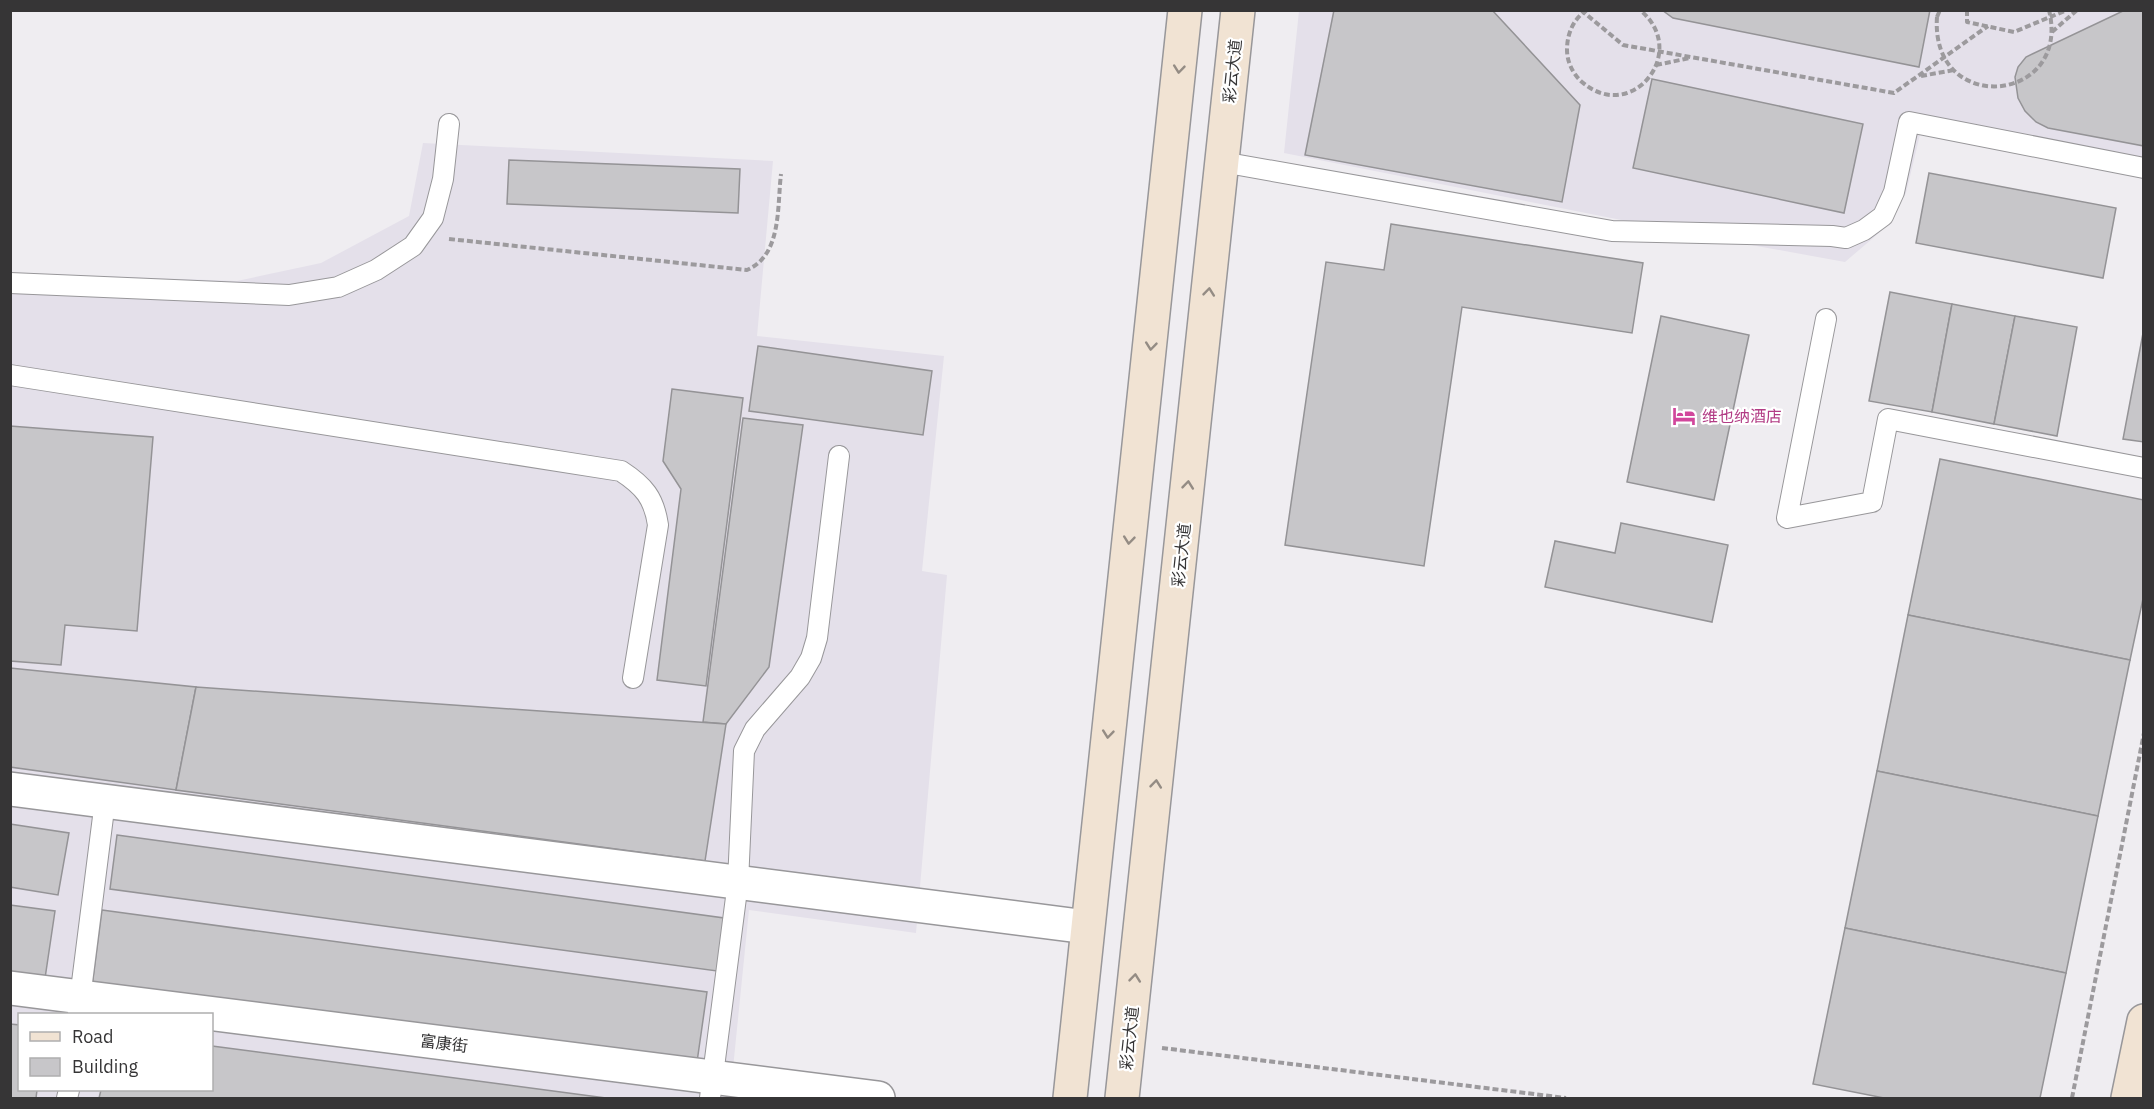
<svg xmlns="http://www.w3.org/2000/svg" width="2154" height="1109" viewBox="0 0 2154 1109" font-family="'IBM Plex Sans','Noto Sans SC',sans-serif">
<rect width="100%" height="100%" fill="#efedf1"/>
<g fill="#e4e0ea" fill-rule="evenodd">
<path d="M1299,11H2143V161L1924,118L1906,193L1879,233L1845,262L1702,236L1284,153Z"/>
<path d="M423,143L773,161L757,336L944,356L922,571L947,575L916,933L749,910L730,1098H11V273L237,281L321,263L409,216ZM20,1014H212V1090H20Z"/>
</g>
<g fill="#c7c6c9" stroke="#949396" stroke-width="1.5">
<path d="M1334,10H1492L1580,105L1562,202L1305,155Z"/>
<path d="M1662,10H1930L1919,67L1673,18Z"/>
<path d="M2125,10H2144V146L2048,128L2036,122L2025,111L2018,98L2015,77L2018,67L2026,57Z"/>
<path d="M1652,79L1863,124L1844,213L1633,168Z"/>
<path d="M509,160L740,169L738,213L507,204Z"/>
<path d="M1929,173L2116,208L2103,278L1916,243Z"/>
<path d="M1391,224L1643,263L1632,333L1462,307L1424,566L1285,545L1326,262L1384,270Z"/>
<path d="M1890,292L1952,304L1932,412L1869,401Z"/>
<path d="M1952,304L2015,316L1994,424L1932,412Z"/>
<path d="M1661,316L1749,335L1714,500L1627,482Z"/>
<path d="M2015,316L2077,327L2057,436L1994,424Z"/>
<path d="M2144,328V442L2123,439Z"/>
<path d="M758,346L932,371L923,435L749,411Z"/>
<path d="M672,389L743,398L706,686L657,680L681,489L663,461Z"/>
<path d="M743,418L803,425L769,667L726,724L703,722Z"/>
<path d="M10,426L153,437L137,631L65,625L61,665L10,661Z"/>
<path d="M1940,459L2144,500V594L2130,660L1908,615Z"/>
<path d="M1621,523L1728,545L1712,622L1545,587L1555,541L1615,553Z"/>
<path d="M1908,615L2130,660L2098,816L1877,771Z"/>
<path d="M10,668L196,687L176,790L10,767Z"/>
<path d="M196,687L726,724L705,861L176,790Z"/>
<path d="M1877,771L2098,816L2066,973L1845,928Z"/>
<path d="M10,824L69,833L58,895L10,887Z"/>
<path d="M117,835L724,918L717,971L110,889Z"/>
<path d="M10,905L55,911L44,985L10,981Z"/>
<path d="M102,910L707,992L696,1069L92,987Z"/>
<path d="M1845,928L2066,973L2040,1098H1884L1813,1084Z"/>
<path d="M10,1024L20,1025V1090H37L36,1098H10Z"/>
<path d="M212,1046L606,1098H99L101,1090H212Z"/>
</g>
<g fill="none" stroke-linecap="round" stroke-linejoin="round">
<g stroke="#98979a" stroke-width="22">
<g id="service">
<path d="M1222,162L1612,231L1832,236L1846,238L1864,230L1883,216L1894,192L1909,122L2144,168"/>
<path d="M10,283L289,295L338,287L376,270L413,246L433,218L443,179L449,124"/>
<path d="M1826,319L1787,518L1872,502L1888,419L2144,468"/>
<path d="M10,375L621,471C644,486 654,498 658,525L633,678"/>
<path d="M78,1014L105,801"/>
<path d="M67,1098L69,1090"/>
<path d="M710,1098L738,882L744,751L755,729L800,677L811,658L817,638L839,456"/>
</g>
</g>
<g stroke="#98979a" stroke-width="36">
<g id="minor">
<path d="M10,789L1087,927"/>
<path d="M10,988L878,1098"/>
</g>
</g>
<g stroke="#98979a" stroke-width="36">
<g id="secondary">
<path d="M1070,1098L1185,10"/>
<path d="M1122,1098L1238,10"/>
<path d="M2128,1098L2144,1021"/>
</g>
</g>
<g stroke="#9c9a9d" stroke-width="4" stroke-dasharray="6 3" stroke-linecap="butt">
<path d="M1581,10L1623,45L1894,93L1988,26"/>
<path d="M1967,10V22L2014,32L2067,10"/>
<path d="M1937,17L1940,10"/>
<path d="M2052,32L2077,10"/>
<path d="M1656,65L1690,58"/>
<path d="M1921,76L1954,70"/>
<path d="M449,239L747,270C782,255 777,207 781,174"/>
<path d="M1162,1048L1566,1098"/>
<path d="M2072,1098L2144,733"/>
</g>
<use href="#service" stroke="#fff" stroke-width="20"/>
<use href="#minor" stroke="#fff" stroke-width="33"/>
<use href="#secondary" stroke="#f1e3d3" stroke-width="33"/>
<g stroke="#9c9a9d" stroke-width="4" stroke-dasharray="6 3" stroke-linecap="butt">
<path d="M1587,10C1573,19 1567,34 1567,50C1567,62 1573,74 1582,82C1631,125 1691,52 1640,10"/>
<path d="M1937,17C1930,117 2072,104 2049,10"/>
</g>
</g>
<defs><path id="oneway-chevron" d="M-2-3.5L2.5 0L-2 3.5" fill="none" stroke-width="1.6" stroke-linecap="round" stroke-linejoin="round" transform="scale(1.5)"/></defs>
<g stroke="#948c84">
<use href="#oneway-chevron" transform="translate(1179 69) rotate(96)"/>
<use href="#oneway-chevron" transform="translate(1209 292) rotate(-84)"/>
<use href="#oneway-chevron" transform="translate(1151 346) rotate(96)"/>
<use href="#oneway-chevron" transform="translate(1188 485) rotate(-84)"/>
<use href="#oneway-chevron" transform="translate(1129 540) rotate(96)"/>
<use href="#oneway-chevron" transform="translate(1108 734) rotate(96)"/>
<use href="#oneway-chevron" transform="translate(1156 784) rotate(-84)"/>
<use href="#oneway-chevron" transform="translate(1135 978) rotate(-84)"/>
</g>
<defs>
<g id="hotel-bare" transform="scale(1.8)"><path d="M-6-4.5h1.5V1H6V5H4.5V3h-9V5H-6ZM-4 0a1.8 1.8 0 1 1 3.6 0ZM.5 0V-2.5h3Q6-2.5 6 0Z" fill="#d1479c" stroke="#fff" stroke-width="2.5" paint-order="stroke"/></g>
</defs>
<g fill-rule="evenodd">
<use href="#hotel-bare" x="1684" y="416"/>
</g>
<g text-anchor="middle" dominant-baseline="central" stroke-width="4.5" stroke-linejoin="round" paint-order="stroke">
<g font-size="16" fill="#363536" stroke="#fff">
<text transform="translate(1232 71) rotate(-84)">彩云大道</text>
<text transform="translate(1181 555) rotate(-84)">彩云大道</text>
<text transform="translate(1129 1038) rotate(-84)">彩云大道</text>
<text transform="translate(444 1043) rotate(7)">富康街</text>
</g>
<g font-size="16" fill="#b23c85" stroke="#fff" text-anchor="start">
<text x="1702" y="416">维也纳酒店</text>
</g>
</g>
<rect width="2154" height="1109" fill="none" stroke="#363536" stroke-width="24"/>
<rect x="18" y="1013" width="195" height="78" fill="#ffffff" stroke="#afaeaf" stroke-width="1.5"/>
<rect x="30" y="1032" width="30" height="9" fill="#f1e3d3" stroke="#afaeaf" stroke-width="1.5"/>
<text x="72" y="1043" font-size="18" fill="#363536">Road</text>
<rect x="30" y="1058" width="30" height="18" fill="#c7c6c9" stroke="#afaeaf" stroke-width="1.5"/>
<text x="72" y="1073" font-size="18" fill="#363536">Building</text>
</svg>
